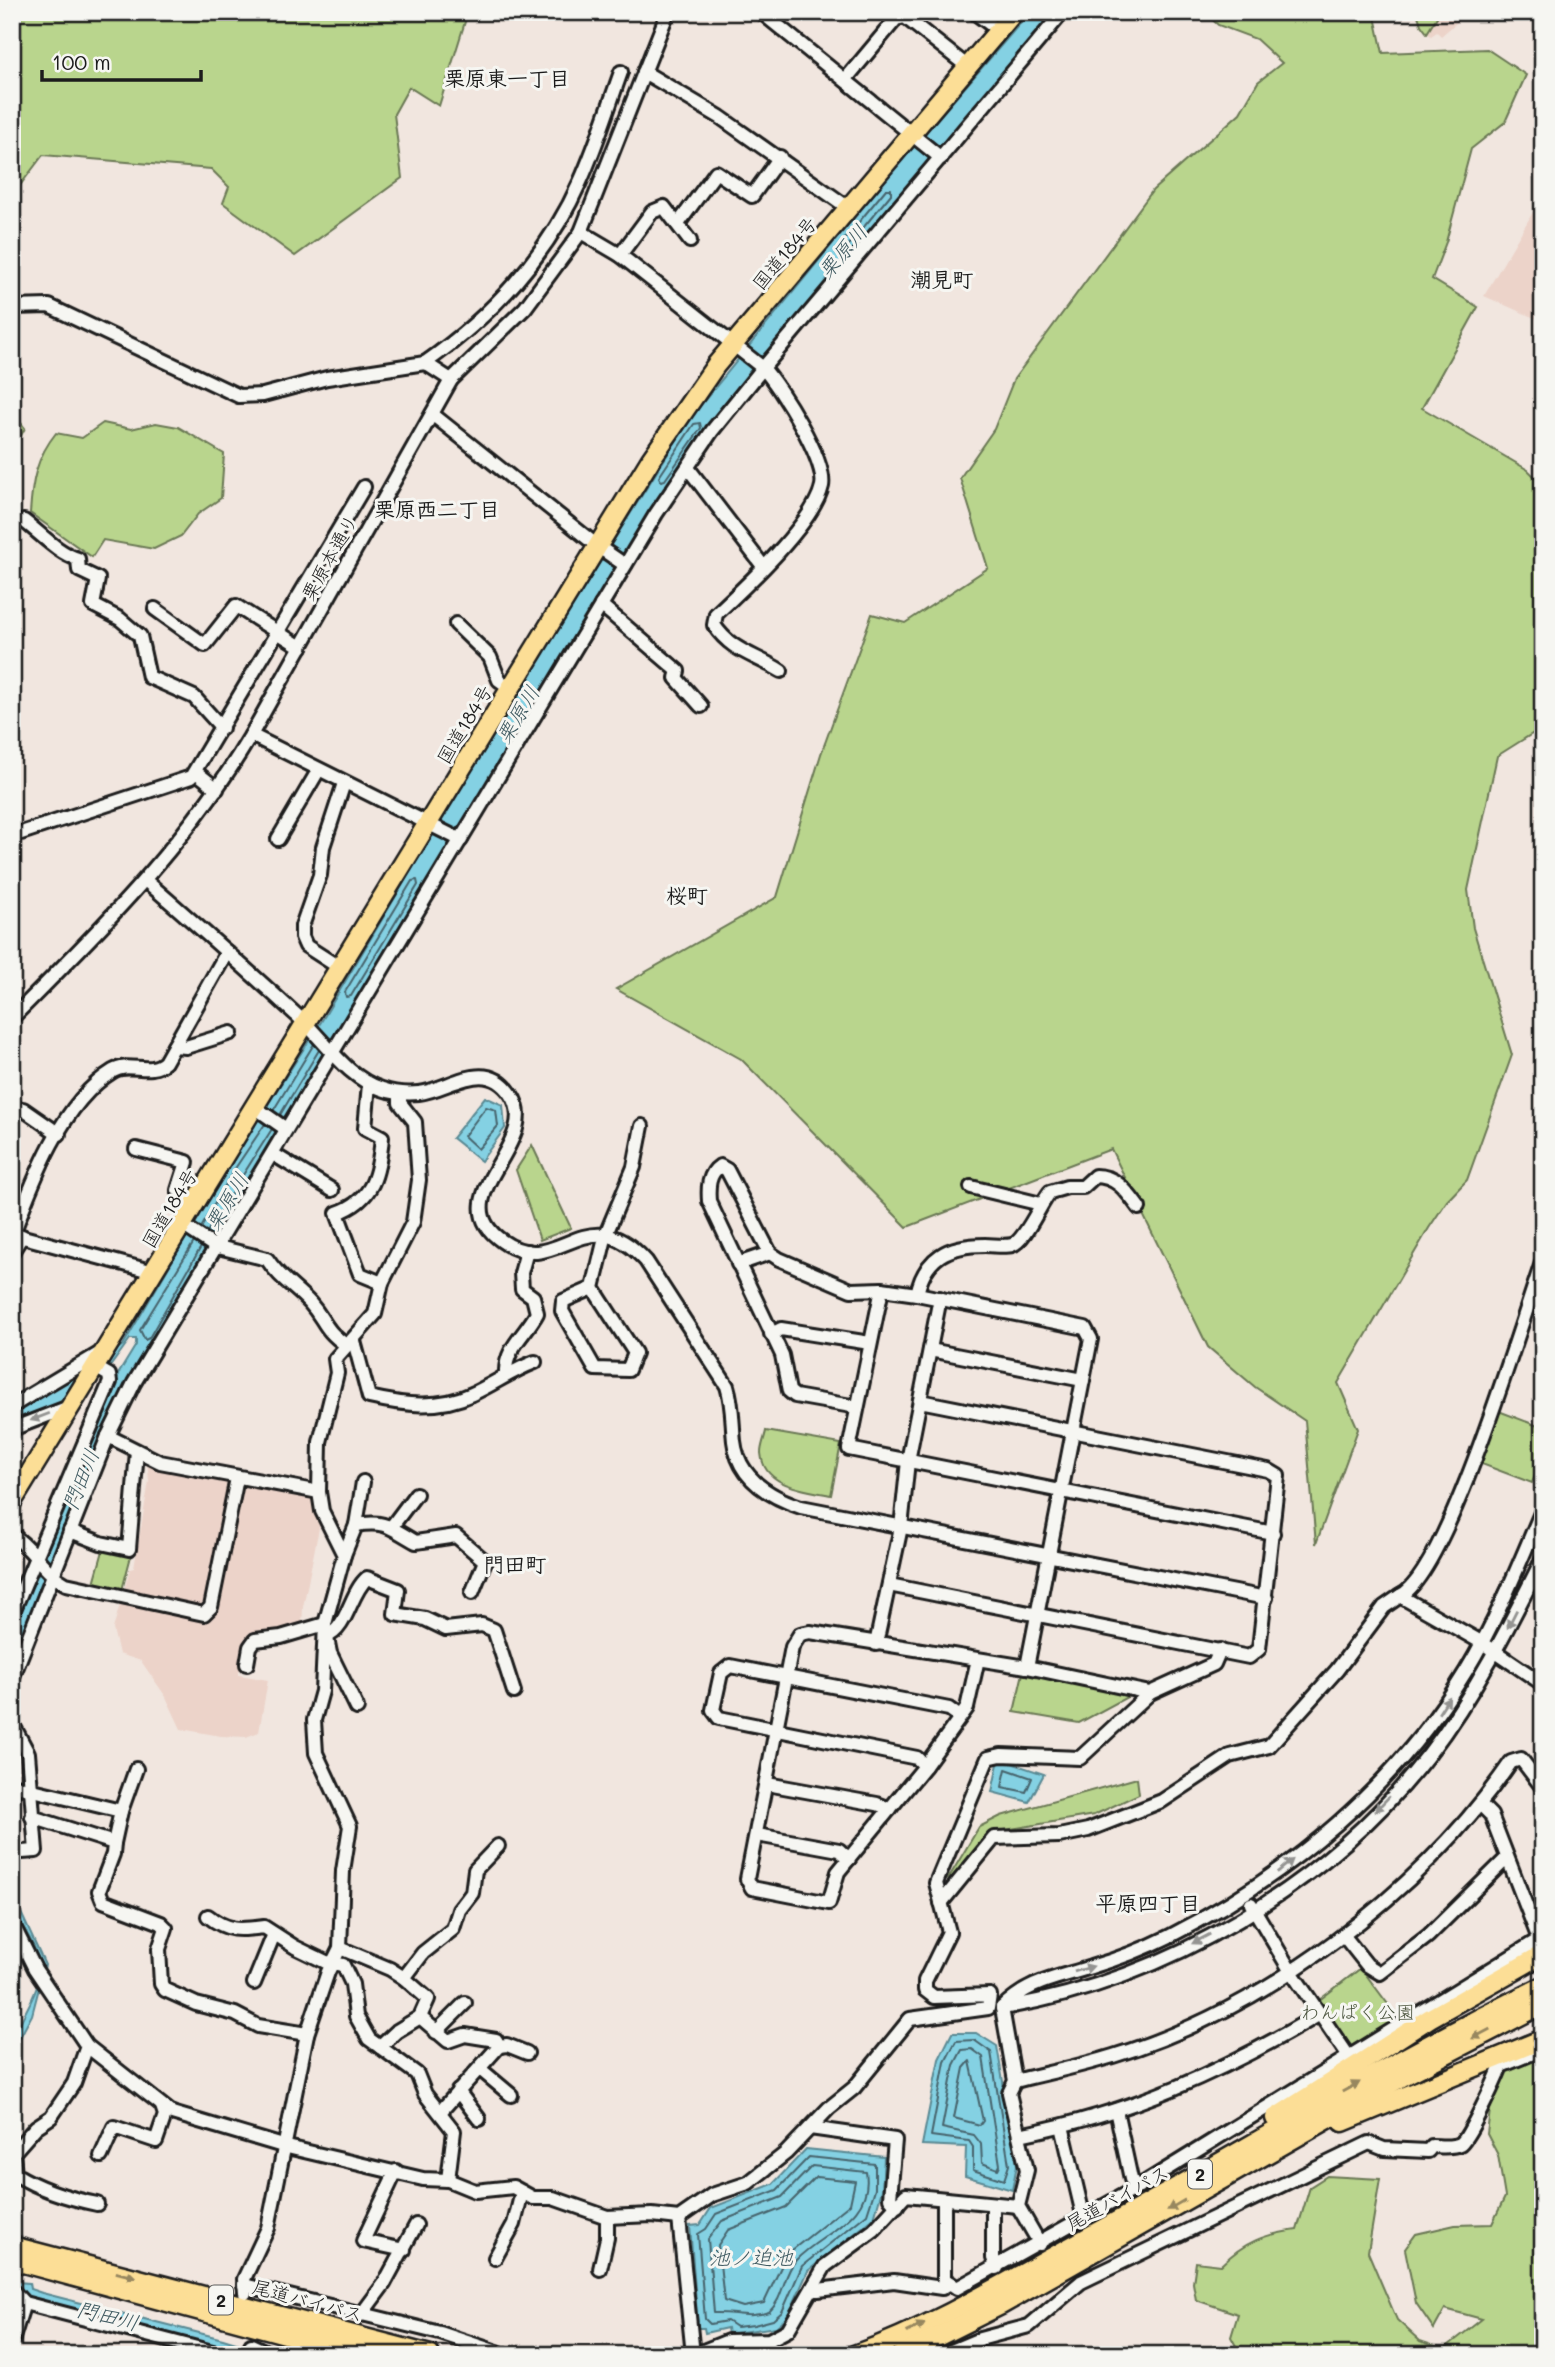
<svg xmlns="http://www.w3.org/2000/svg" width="1555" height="2367" viewBox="0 0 1555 2367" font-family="Mali,'Klee One',sans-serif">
<rect width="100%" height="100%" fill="#f1e6df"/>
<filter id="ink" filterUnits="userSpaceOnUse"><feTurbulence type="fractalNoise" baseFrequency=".0143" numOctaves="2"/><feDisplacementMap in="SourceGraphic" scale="14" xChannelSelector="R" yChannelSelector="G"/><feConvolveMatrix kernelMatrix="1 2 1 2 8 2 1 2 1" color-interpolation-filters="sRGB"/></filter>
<g filter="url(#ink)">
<g fill="#ecd3c9">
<path d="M1417,12H1469L1441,36L1437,32L1431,36L1426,32Z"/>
<path d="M1543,195V309L1537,319L1484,296Z"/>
<path d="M147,1460L313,1494L320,1523L303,1607L302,1626L254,1638L239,1672V1675L268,1680L259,1732L246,1737L221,1736L181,1729L166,1697L141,1661L119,1654L113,1629L130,1569L134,1568L149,1481Z"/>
</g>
<g fill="#b9d58d" stroke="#6a7854" stroke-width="2">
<path d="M12,12H468L439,106L409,87L394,114L402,178L295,256L223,203L229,187L211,169L43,155L15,192L12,189Z"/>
<path d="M1204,12H1374L1383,53L1487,49L1526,75L1505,122L1471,149L1446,242L1432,279L1478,307L1422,408L1528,470L1543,485V727L1497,756L1468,890L1473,928L1512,1055L1467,1180L1447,1201L1429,1228L1338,1383L1358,1429L1316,1544L1305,1421L1255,1387L1208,1347L1111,1149L907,1227L741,1059L616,989L777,897L821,754L872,614L905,623L988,568L960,478L994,429L1014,379L1153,190L1240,113L1258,82L1282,63L1256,39L1218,25Z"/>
<path d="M1417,12H1440L1427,33L1421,25Z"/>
<path d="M12,412L25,428L12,452Z"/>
<path d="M103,423L131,429L156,423L178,427L224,454L221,498L198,514L181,536L154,549L103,540L92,557L30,513C32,481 36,458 56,433L82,438Z"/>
<path d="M532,1145L571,1228L540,1240L516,1170Z"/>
<path d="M1496,1410L1543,1428V1456L1532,1483L1479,1463Z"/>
<path d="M766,1431L841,1444L831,1495C806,1490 763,1487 761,1453C761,1446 765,1437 766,1431Z"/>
<path d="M104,1547L131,1556L122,1590L94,1583Z"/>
<path d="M1023,1673L1131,1695L1079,1723L1014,1712Z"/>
<path d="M1137,1778L1139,1794L1094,1815L993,1832L958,1874L948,1879L979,1827L1001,1816Z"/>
<path d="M1361,1968L1399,2019L1351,2051L1318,2001Z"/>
<path d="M1543,2058V2355H1241L1231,2337L1238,2314L1196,2300L1193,2283L1196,2262L1221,2265C1244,2242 1265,2234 1297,2230L1310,2187L1327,2176L1380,2179L1368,2252L1397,2320L1420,2341L1444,2349L1482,2319L1445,2309L1434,2329L1416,2303L1405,2249L1416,2234L1455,2225L1492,2224L1505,2197L1498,2155L1487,2134L1491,2102L1499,2074L1511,2066Z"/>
</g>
<g fill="#84d1e3" stroke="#5a8993" stroke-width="2">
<path d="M1030,12H1055L775,343L721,412L506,753L211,1239L122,1402L12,1669V1625L19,1608L111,1386L136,1345V1339H130L109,1368L108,1365L58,1404L12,1424V1411L73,1379L123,1345L228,1166L321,1022L496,728L691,417L883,182Z"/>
<path d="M485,1097L503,1105L505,1128L481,1161L452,1138Z"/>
<path d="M999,1759L1044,1774L1029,1802L992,1792Z"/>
<path d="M12,1893L45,1965L32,2015L12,2052C12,2022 44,1995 39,1964C36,1939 12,1919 12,1893Z"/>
<path d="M952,2033H976L997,2046L1017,2165L1012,2190L965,2176L966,2147L922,2145L939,2059Z"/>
<path d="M806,2149L884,2157L882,2190L874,2218L808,2271L788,2316L776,2327L728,2334L727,2328L705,2333L704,2328H698L690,2226L700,2225L711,2208L773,2184Z"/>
<path d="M17,2282L29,2283L30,2289L42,2293L223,2339L239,2344L253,2355H233L226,2350L27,2298L20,2293Z"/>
</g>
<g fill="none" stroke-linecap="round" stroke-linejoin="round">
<g stroke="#46646c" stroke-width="2">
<path d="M886,189H891V194L844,251L837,255L836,250Z"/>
<path d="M700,423L701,428L665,480L661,481L659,477L694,424Z"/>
<path d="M417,880L418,885L351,996L346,997L345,992L412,881Z"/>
<path d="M486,1107L496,1110L498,1126L478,1149L464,1136Z"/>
<path d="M273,1111L314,1044"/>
<path d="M280,1115L319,1050"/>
<path d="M201,1228L234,1170L265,1124"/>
<path d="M207,1232L272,1129"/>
<path d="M194,1242L140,1330L145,1340L149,1338L201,1247"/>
<path d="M1006,1769L1032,1778L1026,1792L1002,1787Z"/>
<path d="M974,2040L991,2052L1009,2165L1004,2180L973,2170V2147L969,2141L931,2136L945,2062L956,2041Z"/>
<path d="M972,2049L983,2057L1000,2165L998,2169L982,2163L981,2144L974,2135L942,2128L954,2065L962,2050Z"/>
<path d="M970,2061L983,2121L980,2125L954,2118L964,2068Z"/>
<path d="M809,2157L875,2164V2189L867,2214L802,2266L782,2312L773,2320L754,2325L736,2327L727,2321L710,2324L705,2319L698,2234L706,2229L716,2214L777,2190Z"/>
<path d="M812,2166L866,2172C874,2219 822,2232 796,2260C783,2274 784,2298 769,2312C746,2319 736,2312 714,2313L708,2239L722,2221L782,2197Z"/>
<path d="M816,2177L855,2181L850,2204L787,2254L764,2303L743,2307L724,2301L718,2245L728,2230L786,2207Z"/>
</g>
<g stroke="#1c1c1c" stroke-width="18">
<g id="minor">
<path d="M761,12L941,158"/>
<path d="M974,12L998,30"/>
<path d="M644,72L720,117L850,209"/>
<path d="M845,80L896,19L905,17L968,67"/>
<path d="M678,224L716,172L752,196L780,157"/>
<path d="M581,232L620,255L763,368C780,387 827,461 822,486C814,523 745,587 716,614L714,625C732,652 754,654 781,671"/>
<path d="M620,255L652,212L664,207L690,241"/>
<path d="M12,307L49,306L239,396L263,395L327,378L425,363L451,380"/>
<path d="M425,363C491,317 547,256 580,182C596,147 608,108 621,72"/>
<path d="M432,414L596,545L625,565"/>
<path d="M688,468L763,566"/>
<path d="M24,521C41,534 58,553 78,559L79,570L98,579L93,605L120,619L140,636L149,677L194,697L222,728"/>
<path d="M601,605L678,671L676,678L701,706"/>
<path d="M155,609L205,645L236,606L301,647"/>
<path d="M456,624L490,657L499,680L510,688"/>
<path d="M251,735L461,840"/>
<path d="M196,772L217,789"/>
<path d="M12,836L191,777L364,487"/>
<path d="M278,839L318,771"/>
<path d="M145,880C198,926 251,973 303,1021C328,1045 348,1078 382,1089C393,1093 407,1094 419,1093C449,1090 485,1056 511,1094C545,1143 439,1197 502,1241C559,1281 584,1194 646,1261L727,1386C733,1405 732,1422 734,1441C738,1478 770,1497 801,1507L1266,1598"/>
<path d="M340,968L306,946L302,937V926L320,875L323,847L344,783"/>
<path d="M12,1018C99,931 188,842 251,735L451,380L525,308L581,232L668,12"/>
<path d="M174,1046L186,1047L231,1033"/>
<path d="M369,1084L365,1128L382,1137C379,1173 374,1200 337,1213L360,1274L382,1283"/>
<path d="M253,1106L286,1129"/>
<path d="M12,1114L23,1109L59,1134"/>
<path d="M136,1149L187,1162L178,1190L196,1205"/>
<path d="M273,1154L332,1190"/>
<path d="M971,1187L1041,1204"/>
<path d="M184,1226L214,1246L267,1259C279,1278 295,1287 310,1303C326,1321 323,1329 346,1345"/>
<path d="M12,1234L154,1272"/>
<path d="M13,1234C33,1180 62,1102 113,1071C129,1061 150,1076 165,1062L227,952"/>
<path d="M12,1252L22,1236"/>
<path d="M738,1264L770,1253"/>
<path d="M593,1288L563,1301L562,1311L595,1369L628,1370L635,1353L593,1288L606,1234L634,1167L642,1126"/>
<path d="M882,1289L849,1449L1273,1533"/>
<path d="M917,1294C925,1257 948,1245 985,1245C993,1245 1005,1247 1012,1245C1025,1241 1040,1204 1050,1192L1067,1187H1083L1095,1176C1117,1176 1127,1192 1139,1208"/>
<path d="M771,1334L781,1329L870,1343"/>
<path d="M354,1341L369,1397C404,1405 438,1410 472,1394C494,1384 511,1371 535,1362"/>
<path d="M930,1350L1083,1380"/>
<path d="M506,1373C505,1348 526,1334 537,1313L533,1297L522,1289L521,1273L527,1251"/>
<path d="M12,1406L102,1352"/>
<path d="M857,1407L795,1396L789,1391L782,1355L709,1201C708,1188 708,1174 720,1166L727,1170L770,1253L779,1259L851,1290L882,1289L917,1294L1085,1328L1091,1339L1027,1667"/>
<path d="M12,1429L69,1407"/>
<path d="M108,1436L160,1462L319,1492"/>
<path d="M356,1525L363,1482"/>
<path d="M392,1526L416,1494"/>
<path d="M70,1531L101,1543L129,1549L137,1451"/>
<path d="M12,1535C33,1548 44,1573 66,1584L204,1614L211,1607L237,1478"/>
<path d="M344,1555L356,1525C387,1520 390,1528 416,1542L456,1536L485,1561L472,1593"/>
<path d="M889,1585L1249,1657L1259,1649L1278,1476L1268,1470L920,1401"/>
<path d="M1400,1596C1447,1574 1522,1319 1543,1260"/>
<path d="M12,1614L110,1382L109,1375L95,1367"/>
<path d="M327,1636C347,1629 350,1593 367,1578L398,1590L395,1614L425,1619L446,1629L482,1625L494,1630L514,1692"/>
<path d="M327,1638L330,1653L357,1708"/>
<path d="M876,1644L901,1527L908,1461L940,1298"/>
<path d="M978,1659L967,1708L925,1766L838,1872L829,1903L752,1888L747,1879L792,1647L800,1634L810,1632L1027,1667L1150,1693L1214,1664L1220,1650"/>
<path d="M247,1664L250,1647L255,1640L281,1637L325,1624"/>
<path d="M12,1679L108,1436L134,1383L656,514L712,431L763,368L1063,12"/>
<path d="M12,1723L28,1753L36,1851L22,1852"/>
<path d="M925,1766L917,1758L719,1718L713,1710L721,1673L730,1666L949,1709L960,1717"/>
<path d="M767,1784L877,1804L890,1809"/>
<path d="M12,1794L16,1786L121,1811"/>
<path d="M1481,1805L1491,1815L1539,1939"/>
<path d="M32,1817L114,1843L113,1854L99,1891L103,1901L161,1923L166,1928L159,1949L161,1984L165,1990L196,2004L235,2014L258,2026L307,2034"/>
<path d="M757,1835L839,1850L849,1859"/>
<path d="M114,1843L121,1811L136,1769"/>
<path d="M941,1903L994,1838L1059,1836L1088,1830L1162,1801L1230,1756L1269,1746L1337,1670L1384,1607L1400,1596L1481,1642L1543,1684"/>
<path d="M1251,1904L1290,1970L1349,2057"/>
<path d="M208,1916C228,1932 240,1930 264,1927L295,1947L326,1962L343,1965L352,1984L356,2016L369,2039L417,2074L425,2094L454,2131L448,2180"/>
<path d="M12,1923L35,1969L87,2046L172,2113L283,2146L423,2179L448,2180L475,2191L513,2187L533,2198H553L607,2217L652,2215L679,2218L712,2195L748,2183L786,2153L829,2108L854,2088L910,2019L988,2008L990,1995L934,1997L925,1990V1981L949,1932L936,1883L988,1758L1001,1755L1080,1758L1150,1693"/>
<path d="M1344,1936L1367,1965L1380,1973L1428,1936L1507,1858"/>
<path d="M340,1948L390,1969L404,1978L423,1953L453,1929L459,1910L472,1893L475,1870L498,1846"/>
<path d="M404,1978L428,1999L420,2017L448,2041L465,2035L496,2040L499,2046L441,2111"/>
<path d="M254,1983L274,1934"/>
<path d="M1002,2008C1028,1981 1058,1978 1091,1967C1118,1959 1146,1948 1170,1936C1290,1875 1396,1786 1466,1671C1497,1620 1520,1562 1543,1508"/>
<path d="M1002,2008C1165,1981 1327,1886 1429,1754C1475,1694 1509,1626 1543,1558"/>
<path d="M1002,2008L1015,2081L1009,2093L1027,2170L1018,2206L1040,2244"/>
<path d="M436,2032L465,2003"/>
<path d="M87,2046L74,2083L51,2117L36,2127L13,2153L15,2174C41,2190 67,2198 97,2204"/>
<path d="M499,2046L507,2045L527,2053"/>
<path d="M380,2047L397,2031L420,2017"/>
<path d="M480,2069L511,2095"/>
<path d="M1015,2081C1047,2073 1081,2066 1113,2056C1265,2010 1421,1893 1511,1762L1521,1759L1543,1788"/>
<path d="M458,2091L479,2119"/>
<path d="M1116,2110L1131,2179L1136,2188"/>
<path d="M1062,2126L1084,2219"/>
<path d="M810,2128L895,2140L890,2198L897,2206"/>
<path d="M1019,2135C1131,2113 1222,2072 1320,2014"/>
<path d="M101,2156L114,2127L156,2141L165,2115L162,2106"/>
<path d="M396,2171L363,2241L404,2250"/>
<path d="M944,2199V2279L957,2288L1136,2188L1543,1937"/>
<path d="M993,2204V2258L997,2268"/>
<path d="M679,2218L693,2355"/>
<path d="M495,2258L514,2224L522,2192"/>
<path d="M600,2269L607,2238V2217"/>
<path d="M244,2285L440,2333L506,2355"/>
<path d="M813,2287L818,2290L894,2281L942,2288L950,2283"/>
<path d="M12,2290L24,2303L220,2354"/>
<path d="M245,2293L244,2279L268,2228L307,2034L328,1972L340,1948L343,1871L350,1826L316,1753L314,1720L322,1691L325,1624L344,1555L322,1511L319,1492L320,1442L337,1373L335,1359L375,1314L382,1283L413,1222L419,1180L415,1122L400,1103V1093"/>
<path d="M361,2315L384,2284L416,2225"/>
<path d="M12,2341L24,2303"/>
<path d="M251,2345L273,2355"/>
<path d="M693,2355L728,2341L769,2340L788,2330L825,2266L874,2230L906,2195L1018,2206"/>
<path d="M942,2355L980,2339L1029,2326L1081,2282L1369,2143L1384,2149L1428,2151L1432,2146C1440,2146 1452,2148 1460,2144C1468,2140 1496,2079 1501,2066L1543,2049"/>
</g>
</g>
<g stroke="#1c1c1c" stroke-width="23">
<g id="highway">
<path d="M12,1502L651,459L716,365L1014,12"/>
<path d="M1275,2118L1430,2018L1543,1954"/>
<path d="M1343,2122L1543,2039"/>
<path d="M12,2246L430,2355"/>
<path d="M12,2260L363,2355"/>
<path d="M854,2355C932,2327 1005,2283 1077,2243C1233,2158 1383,2064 1543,1986"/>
<path d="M901,2355L1001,2305L1411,2072L1543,2004"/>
</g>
</g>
<use href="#minor" stroke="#f6f6f2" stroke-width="12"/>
<use href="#highway" stroke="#fcde96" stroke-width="18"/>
</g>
<defs><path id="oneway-solid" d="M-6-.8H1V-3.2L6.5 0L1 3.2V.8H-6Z" transform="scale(1.75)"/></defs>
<g fill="#949492">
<use href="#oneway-solid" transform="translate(40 1417) rotate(159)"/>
<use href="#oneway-solid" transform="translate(1512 1619) rotate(117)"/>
<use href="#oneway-solid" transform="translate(1444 1705) rotate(-57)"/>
<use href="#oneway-solid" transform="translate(1382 1804) rotate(134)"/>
<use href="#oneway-solid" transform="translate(1285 1866) rotate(-39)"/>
<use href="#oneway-solid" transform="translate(1201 1939) rotate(152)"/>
<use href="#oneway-solid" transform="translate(1084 1969) rotate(-16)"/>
</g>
<g fill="#97875f">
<use href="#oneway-solid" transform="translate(1481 2034) rotate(152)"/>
<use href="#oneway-solid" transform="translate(1351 2087) rotate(-29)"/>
<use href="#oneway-solid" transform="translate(1176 2205) rotate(150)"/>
<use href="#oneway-solid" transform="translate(126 2275) rotate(14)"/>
<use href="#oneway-solid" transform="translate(916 2328) rotate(-26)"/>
</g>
</g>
<g text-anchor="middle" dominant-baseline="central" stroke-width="6" stroke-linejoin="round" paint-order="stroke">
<g fill="#f6f6f2" stroke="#5d5d5c" stroke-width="2">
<rect x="1188" y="2159.5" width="24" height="29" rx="5"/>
<rect x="209" y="2285.5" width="24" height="29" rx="5"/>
</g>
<g font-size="18" font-weight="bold" fill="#1c1c1c">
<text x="1200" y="2174">2</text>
<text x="221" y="2300">2</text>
</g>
<g font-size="19" fill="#1c1c1c" stroke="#f6f6f2">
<text transform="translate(784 253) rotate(-50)">国道184号</text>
<text transform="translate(329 557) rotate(-61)">栗原本通り</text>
<text transform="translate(464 724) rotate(-59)">国道184号</text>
<text transform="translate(169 1208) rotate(-59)">国道184号</text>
<text transform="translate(1117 2197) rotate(-29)">尾道バイパス</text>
<text transform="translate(308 2300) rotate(15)">尾道バイパス</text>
</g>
<g font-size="19" fill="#4b543e" stroke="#f6f6f2">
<text x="1358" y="2011">わんぱく公園</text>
</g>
<g font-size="21" font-weight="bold" fill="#1c1c1c" stroke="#f6f6f2">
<text x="507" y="77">栗原東一丁目</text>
<text x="942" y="278">潮見町</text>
<text x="437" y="508">栗原西二丁目</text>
<text x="687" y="894">桜町</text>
<text x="515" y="1563">門田町</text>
<text x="1148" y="1902">平原四丁目</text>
</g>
<g font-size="21" font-style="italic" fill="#405b62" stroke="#f6f6f2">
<text transform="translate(842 251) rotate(-50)">栗原川</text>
<text transform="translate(517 714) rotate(-59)">栗原川</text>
<text transform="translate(226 1201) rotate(-59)">栗原川</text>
<text transform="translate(80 1479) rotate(-68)">門田川</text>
<text x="751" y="2256">池ノ迫池</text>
<text transform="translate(108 2315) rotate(14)">門田川</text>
</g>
</g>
<rect width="1555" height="2367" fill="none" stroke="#f6f6f2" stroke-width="42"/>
<rect x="21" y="21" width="1513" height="2325" fill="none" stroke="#1c1c1c" stroke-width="2.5" filter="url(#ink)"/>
<path d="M42 70v10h159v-10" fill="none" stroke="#1c1c1c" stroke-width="3.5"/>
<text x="52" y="70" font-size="21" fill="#1c1c1c" stroke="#f6f6f2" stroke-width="5" paint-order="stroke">100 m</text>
</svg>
